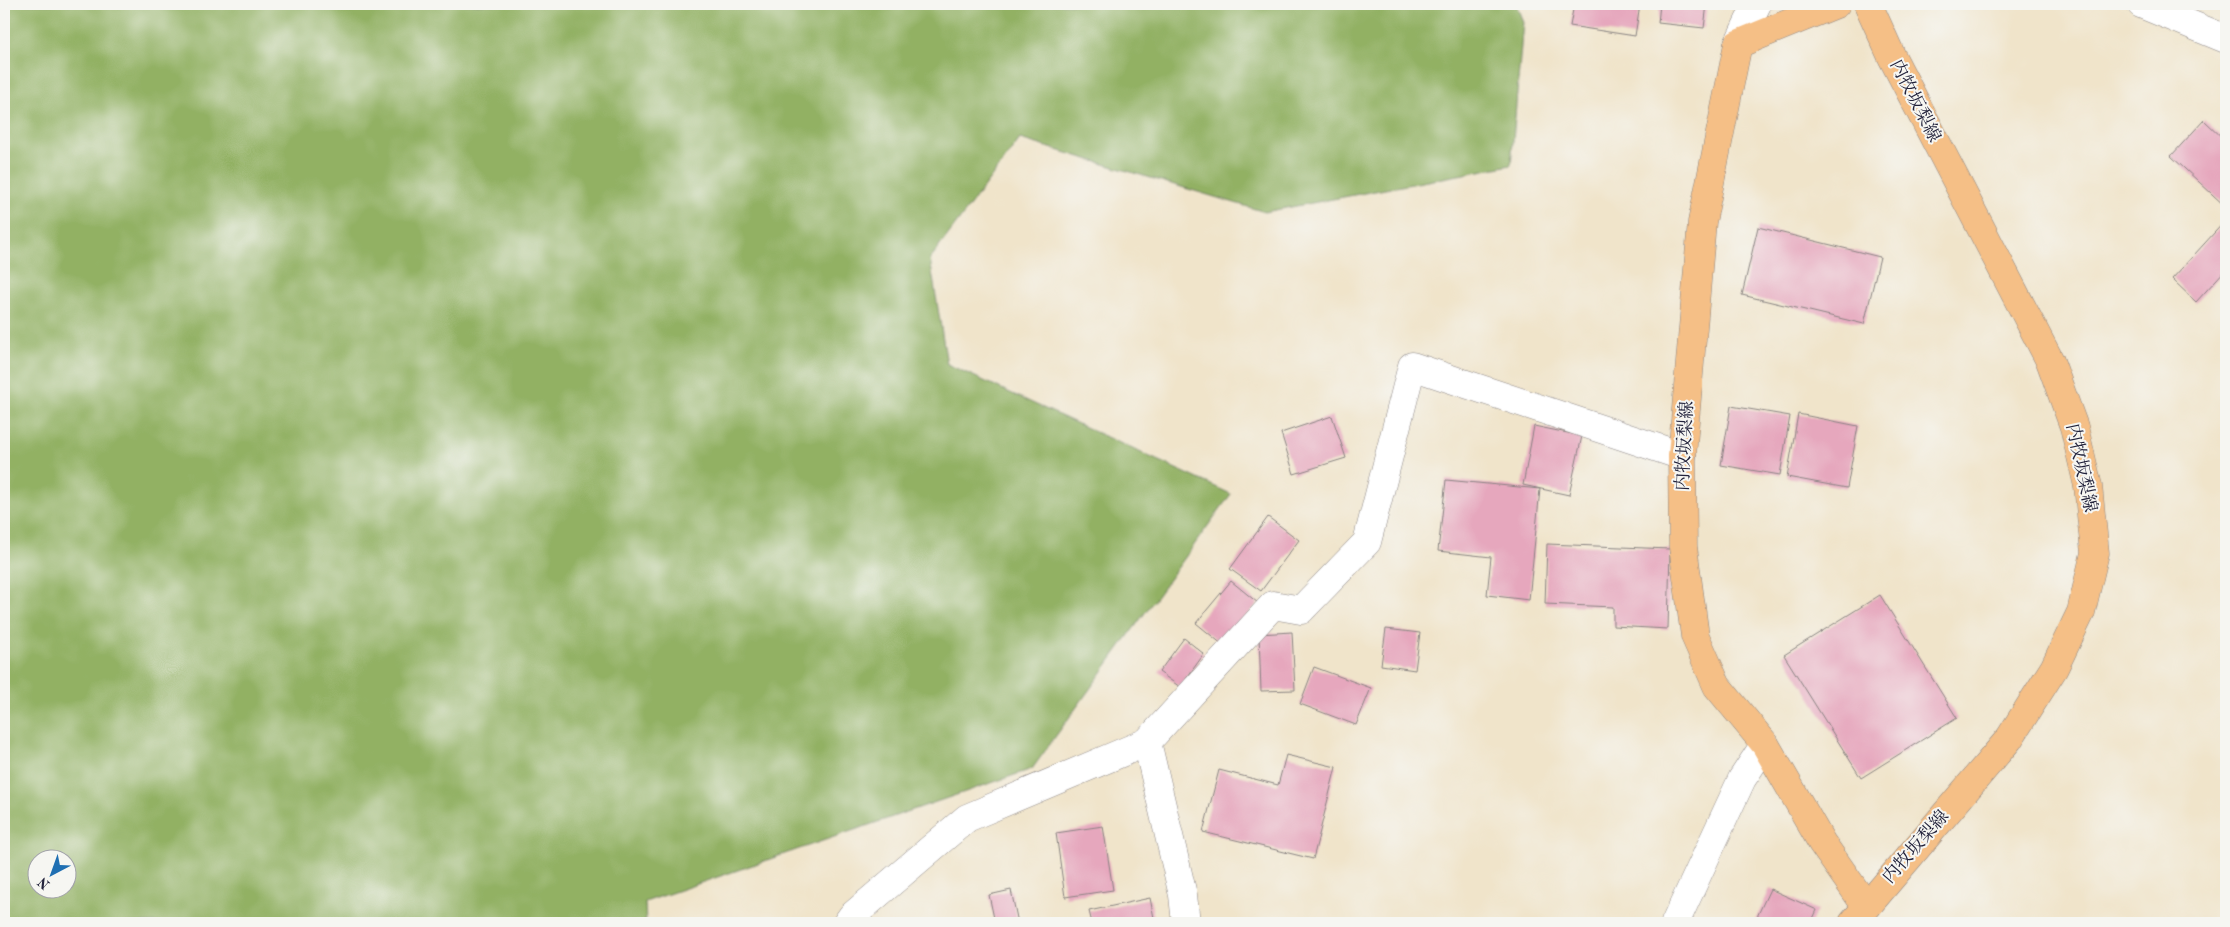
<svg xmlns="http://www.w3.org/2000/svg" width="2230" height="927" viewBox="0 0 2230 927" font-family="'Old Standard TT','Noto Serif JP',serif">
<rect width="100%" height="100%" fill="#f6f6f2"/>
<filter id="ink" filterUnits="userSpaceOnUse"><feTurbulence type="fractalNoise" baseFrequency=".02" numOctaves="2"/><feDisplacementMap in="SourceGraphic" scale="10" xChannelSelector="R" yChannelSelector="G"/><feConvolveMatrix kernelMatrix="1 2 1 2 8 2 1 2 1" color-interpolation-filters="sRGB"/></filter>
<filter id="wash" filterUnits="userSpaceOnUse"><feTurbulence type="fractalNoise" baseFrequency=".0096" numOctaves="4" result="noise"/><feDisplacementMap in="SourceGraphic" scale="20" xChannelSelector="R" yChannelSelector="G"/><feGaussianBlur stdDeviation="1.12" result="paint"/><feColorMatrix in="noise" values="0 0 0 0 0 0 0 0 0 0 0 0 0 0 0 0 0 1.4 0 .05"/><feComposite in="paint" operator="in"/></filter>
<g filter="url(#wash)">
<rect width="100%" height="100%" fill="#f0e4ca"/>
<path fill="#92b164" stroke="#5a6a50" fill-rule="evenodd" d="M4,4H1516L1523,22L1511,165L1265,212L1020,139L930,259L947,364L1231,494L1032,769L645,902L646,923H4ZM38,860H68V890H38Z"/>
<g id="blocks">
<g fill="#e6a7bd">
<path d="M1574,4H1640L1635,36L1570,26Z"/>
<path d="M1660,4H1707L1704,28L1658,23Z"/>
<path d="M2204,120L2226,141V207L2171,156Z"/>
<path d="M2226,220V269L2196,302L2172,279Z"/>
<path d="M1758,227L1880,257L1864,324L1742,295Z"/>
<path d="M1731,406L1790,416L1780,475L1721,465Z"/>
<path d="M1798,414L1858,426L1847,488L1787,477Z"/>
<path d="M1332,416L1346,458L1294,474L1281,433Z"/>
<path d="M1534,426L1582,436L1569,495L1523,485Z"/>
<path d="M1446,480L1540,489L1529,600L1487,595L1491,557L1438,551Z"/>
<path d="M1268,517L1299,540L1261,591L1230,569Z"/>
<path d="M1547,544L1670,549L1668,629L1613,626V607L1545,604Z"/>
<path d="M1231,581L1258,603L1223,645L1196,623Z"/>
<path d="M1880,595L1957,718L1861,778L1784,655Z"/>
<path d="M1386,629L1420,633L1415,670L1381,665Z"/>
<path d="M1292,632L1295,690L1261,691L1259,634Z"/>
<path d="M1184,638L1204,654L1180,687L1159,672Z"/>
<path d="M1314,667L1371,688L1356,725L1300,704Z"/>
<path d="M1286,755L1336,767L1313,859L1203,832L1219,770L1278,785Z"/>
<path d="M1103,826L1113,890L1065,897L1056,833Z"/>
<path d="M1770,889L1817,910L1811,923H1754Z"/>
<path d="M1011,890L1018,923H995L989,895Z"/>
<path d="M1150,898L1155,923H1092L1089,911Z"/>
</g>
</g>
</g>
<g filter="url(#ink)">
<use href="#blocks" fill-opacity="0" stroke="#898382" stroke-width="1"/>
<g fill="none" stroke-linecap="round" stroke-linejoin="round">
<g stroke="#898382" stroke-width="29">
<g id="minor">
<path d="M2141,4L2226,39"/>
<path d="M1738,44L1757,4"/>
<path d="M1147,742L1183,895L1186,923"/>
<path d="M847,923L852,916L967,818L1147,742L1273,605L1301,610L1367,542L1412,366L1682,456"/>
<path d="M1675,923L1742,779L1765,744"/>
</g>
</g>
<g stroke="#898382" stroke-width="29">
<g id="major">
<path d="M1836,4L1738,44L1702,222L1682,456L1683,547L1695,636L1717,686L1765,744L1822,843L1866,906"/>
<path d="M1853,923L2009,739L2054,668L2081,612L2095,553L2088,486L2074,427L2050,361L1892,57L1868,4"/>
</g>
</g>
<use href="#minor" stroke="#fff" stroke-width="28"/>
<use href="#major" stroke="#f5bf86" stroke-width="28"/>
</g>
</g>
<g text-anchor="middle" dominant-baseline="central" stroke-width="4" stroke-linejoin="round" paint-order="stroke">
<g font-size="18" fill="#22223b" stroke="#f6f6f2">
<text transform="translate(1915 101) rotate(63)">内牧坂梨線</text>
<text transform="translate(1685 446) rotate(-87)">内牧坂梨線</text>
<text transform="translate(2081 468) rotate(78)">内牧坂梨線</text>
<text transform="translate(1916 847) rotate(-49)">内牧坂梨線</text>
</g>
</g>
<rect width="2230" height="927" fill="none" stroke="#f6f6f2" stroke-width="20"/>
<g transform="translate(52 874) rotate(221)"><circle r="24" fill="#f6f6f2" stroke="#a1a1a9"/>
<path d="M0-4L9 19L0 12L-9 19Z" fill="#1f6fb2"/>
<text y="-8" font-size="14" font-weight="bold" text-anchor="middle" fill="#22223b">N</text>
</g>
</svg>
